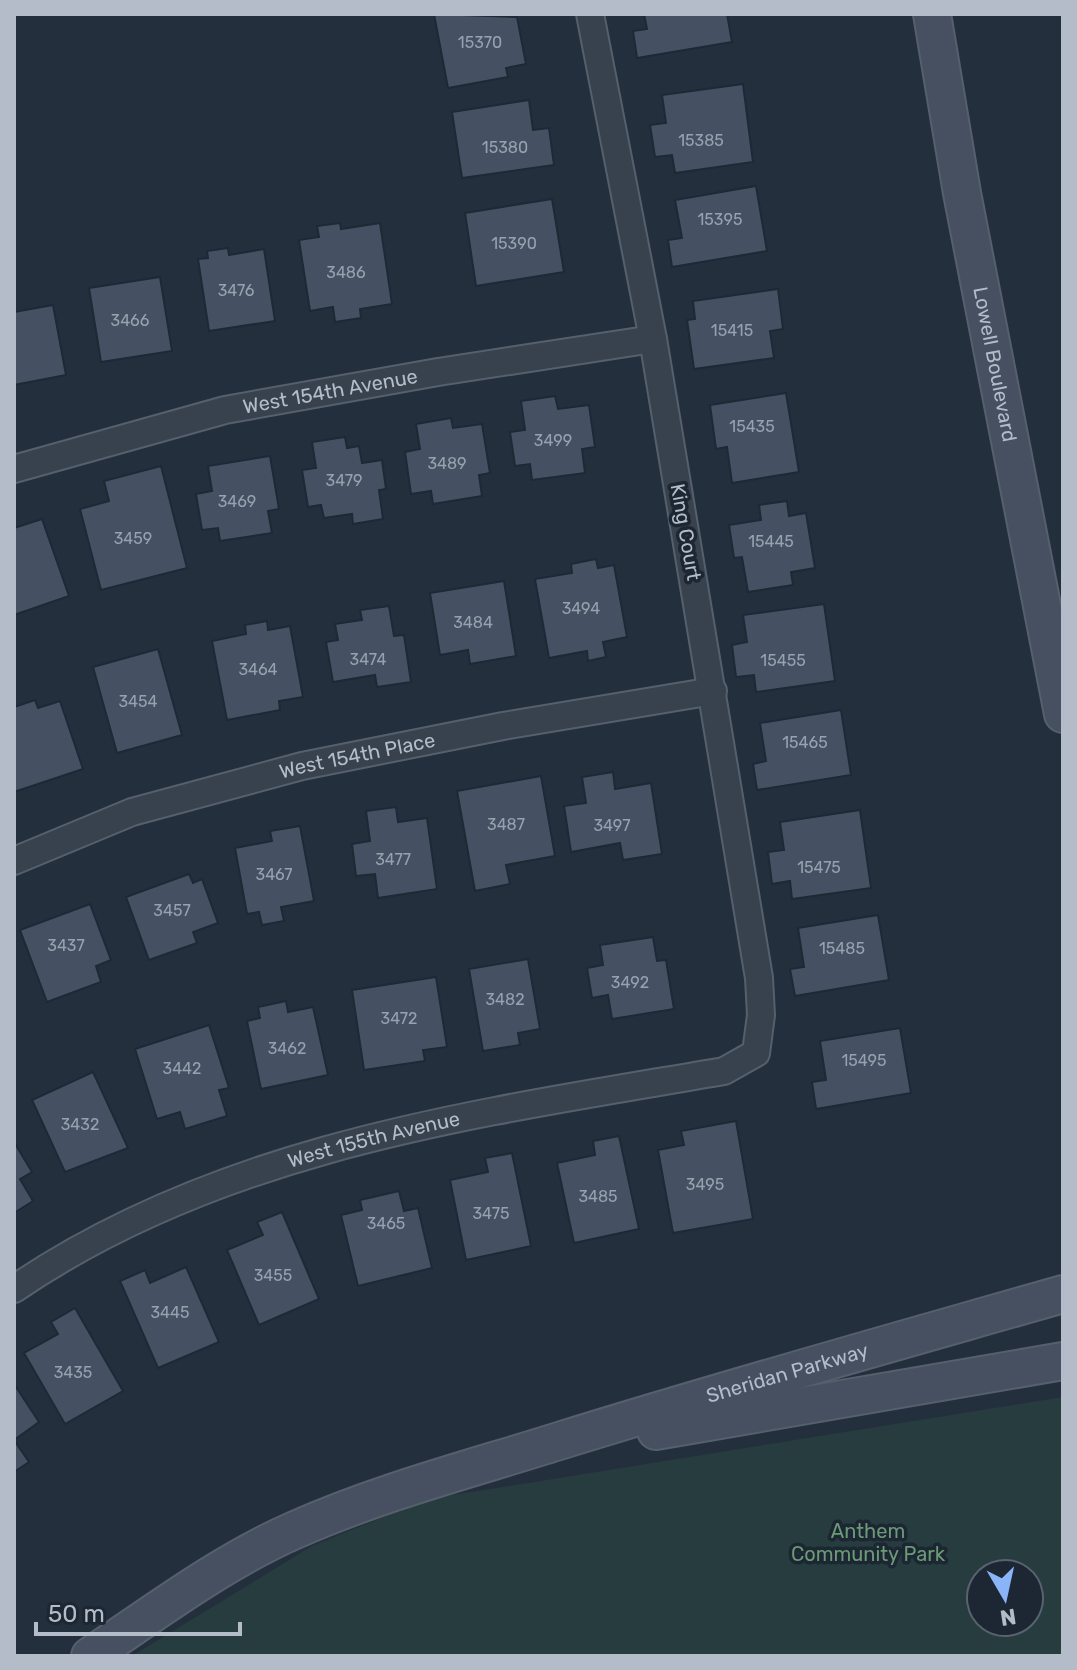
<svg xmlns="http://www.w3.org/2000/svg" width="1077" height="1670" viewBox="0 0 1077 1670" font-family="Rubik,sans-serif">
<rect width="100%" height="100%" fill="#242f3e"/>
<path fill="#263c3f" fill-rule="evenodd" d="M1063,1397V1656H132L312,1546L428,1499ZM981,1574H1029V1622H981Z"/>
<g fill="#455162" stroke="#1f2835" stroke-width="2">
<path d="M434,14L517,17L526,64L506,68L508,77L448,88Z"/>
<path d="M644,14H727L732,42L637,58L633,31L647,29Z"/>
<path d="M743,84L753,162L675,173L672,155L655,157L650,125L666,123L662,95Z"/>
<path d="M529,100L533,130L549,128L554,165L462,178L452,112Z"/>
<path d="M756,186L767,251L672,267L668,240L682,238L675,200Z"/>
<path d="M552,199L564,272L476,286L465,213Z"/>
<path d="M340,223L341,229L380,223L392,304L360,309L361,318L335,322L333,307L310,311L299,240L319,237L317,226Z"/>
<path d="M228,248L229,255L264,249L275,321L209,331L198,259L208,258L207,251Z"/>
<path d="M160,277L172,351L101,362L89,288Z"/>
<path d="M778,289L783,329L770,331L774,358L694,369L687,320L695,319L693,301Z"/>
<path d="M53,305L66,375L14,385V312Z"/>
<path d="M786,393L799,472L732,483L727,447L716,449L710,405Z"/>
<path d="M555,396L558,409L589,405L595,447L582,449L585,473L532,480L530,464L515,466L510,432L525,430L521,401Z"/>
<path d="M451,418L453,428L482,424L490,473L479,475L482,496L433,504L431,491L411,494L405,452L420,449L416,424Z"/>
<path d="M345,437L347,448L359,446L362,463L382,460L386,489L379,490L383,519L353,524L352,514L324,518L321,505L308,507L302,470L316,468L312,442Z"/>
<path d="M270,456L279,509L268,511L272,533L220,541L218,528L202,530L196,494L212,491L208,466Z"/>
<path d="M161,466L187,568L101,590L80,509L109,501L104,481Z"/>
<path d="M787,501L789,516L806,513L815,568L791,572L793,585L748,592L742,557L734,558L729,525L761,520L759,505Z"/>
<path d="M42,519L69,596L14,615V528Z"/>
<path d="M596,559L598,568L614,565L627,637L603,642L606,657L588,661L587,651L549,658L535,579L572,573L571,564Z"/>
<path d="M504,581L516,656L470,664L468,650L440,655L430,593Z"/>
<path d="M824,604L835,681L756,692L754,675L736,677L732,645L747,642L743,615Z"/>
<path d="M389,606L394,636L404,635L411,682L377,687L375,675L333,682L326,642L338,640L335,624L362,620L360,610Z"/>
<path d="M267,621L268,630L290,626L303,697L279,701L280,710L227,720L212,641L246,634L245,625Z"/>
<path d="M158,649L182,735L117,753L93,667Z"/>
<path d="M35,700L38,708L60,701L83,769L14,792V707Z"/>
<path d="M841,710L851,775L757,790L753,764L766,761L760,723Z"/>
<path d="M613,772L615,789L651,783L662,854L623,860L620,843L571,852L564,806L586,803L582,777Z"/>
<path d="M541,776L555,856L506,865L510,884L475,891L457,791Z"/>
<path d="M396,807L398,822L427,818L437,889L378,898L375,874L356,876L352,844L370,841L366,811Z"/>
<path d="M860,810L871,888L792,899L790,881L772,884L768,852L784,850L780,822Z"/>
<path d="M300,826L314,901L281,907L284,921L262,925L259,912L247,914L235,848L272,841L270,831Z"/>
<path d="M189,874L193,883L202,879L218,923L193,932L197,943L149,960L126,897Z"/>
<path d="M90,904L111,960L96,966L101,982L47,1002L20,930Z"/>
<path d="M878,915L889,980L795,996L790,969L804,967L798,928Z"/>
<path d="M653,937L657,961L666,960L674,1009L612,1019L608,995L592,998L587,968L603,965L600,945Z"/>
<path d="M528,959L540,1029L518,1033L520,1045L483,1051L469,969Z"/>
<path d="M436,977L447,1047L423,1050L425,1061L364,1070L352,990Z"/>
<path d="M286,1001L288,1012L313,1007L328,1075L261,1089L247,1021L260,1018L258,1007Z"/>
<path d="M209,1025L229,1088L219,1090L227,1116L185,1129L180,1112L157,1119L135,1049Z"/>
<path d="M900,1028L911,1093L816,1109L812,1082L826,1080L820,1041Z"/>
<path d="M93,1072L128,1148L65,1172L32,1100Z"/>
<path d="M736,1121L753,1219L673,1233L658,1150L684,1145L681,1131Z"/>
<path d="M619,1136L639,1229L574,1243L557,1163L595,1155L593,1141Z"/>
<path d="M14,1142L32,1172L20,1179L33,1201L14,1213Z"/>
<path d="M512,1153L531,1246L466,1260L450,1180L488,1172L485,1158Z"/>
<path d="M399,1191L404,1211L418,1208L432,1268L358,1286L341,1215L362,1210L360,1200Z"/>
<path d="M282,1212L319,1299L259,1325L227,1250L263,1235L257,1222Z"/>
<path d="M186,1267L219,1342L158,1368L120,1281L145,1270L150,1283Z"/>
<path d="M75,1308L123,1391L65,1424L24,1353L58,1334L51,1322Z"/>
<path d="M14,1384L39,1422L14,1440Z"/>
<path d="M14,1440L29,1462L14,1472Z"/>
</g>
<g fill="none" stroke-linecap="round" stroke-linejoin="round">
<g stroke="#565f6c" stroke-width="30">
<g id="street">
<path id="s1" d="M14,469L225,410L438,372L653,339"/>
<path id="s2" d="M14,861L132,812L302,766L503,726L713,691"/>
<path id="s3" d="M14,1289C224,1146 479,1113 724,1071L756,1053L761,1015L759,978L653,339L590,14"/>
</g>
</g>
<g stroke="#565f6c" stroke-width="40">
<g id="secondary">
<path id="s4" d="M932,14L962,193L1063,714"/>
<path d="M656,1431L1063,1361"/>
<path id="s5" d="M90,1656C157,1611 222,1562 295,1530C381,1492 470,1469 559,1441C726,1389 895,1342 1063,1294"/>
</g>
</g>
<use href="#street" stroke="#38414e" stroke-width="26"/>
<use href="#secondary" stroke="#465061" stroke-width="36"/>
</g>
<g text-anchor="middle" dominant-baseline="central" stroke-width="7" stroke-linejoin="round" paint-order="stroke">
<g font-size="16" fill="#98a1af">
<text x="480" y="42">15370</text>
<text x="701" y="140">15385</text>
<text x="505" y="147">15380</text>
<text x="720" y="219">15395</text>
<text x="514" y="243">15390</text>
<text x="346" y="272">3486</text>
<text x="236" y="290">3476</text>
<text x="130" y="320">3466</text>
<text x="732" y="330">15415</text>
<text x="752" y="426">15435</text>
<text x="553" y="440">3499</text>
<text x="447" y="463">3489</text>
<text x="344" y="480">3479</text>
<text x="237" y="501">3469</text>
<text x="133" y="538">3459</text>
<text x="771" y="541">15445</text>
<text x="581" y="608">3494</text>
<text x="473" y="622">3484</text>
<text x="368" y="659">3474</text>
<text x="783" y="660">15455</text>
<text x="258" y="669">3464</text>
<text x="138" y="701">3454</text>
<text x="805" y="742">15465</text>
<text x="506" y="824">3487</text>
<text x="612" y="825">3497</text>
<text x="393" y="859">3477</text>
<text x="819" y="867">15475</text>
<text x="274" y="874">3467</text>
<text x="172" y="910">3457</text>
<text x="66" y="945">3437</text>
<text x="842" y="948">15485</text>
<text x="630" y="982">3492</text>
<text x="505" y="999">3482</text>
<text x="399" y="1018">3472</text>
<text x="287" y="1048">3462</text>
<text x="864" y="1060">15495</text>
<text x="182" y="1068">3442</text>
<text x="80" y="1124">3432</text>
<text x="705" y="1184">3495</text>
<text x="598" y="1196">3485</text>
<text x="491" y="1213">3475</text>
<text x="386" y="1223">3465</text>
<text x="273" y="1275">3455</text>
<text x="170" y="1312">3445</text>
<text x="73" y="1372">3435</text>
</g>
<g font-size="20" fill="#b4bcc9" stroke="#1d2633">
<text stroke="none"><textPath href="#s4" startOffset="356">Lowell Boulevard</textPath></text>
<text stroke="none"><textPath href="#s1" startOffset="326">West 154th Avenue</textPath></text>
<text transform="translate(686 532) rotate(80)">King Court</text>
<text stroke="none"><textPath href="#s2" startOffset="360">West 154th Place</textPath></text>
<text stroke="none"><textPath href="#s3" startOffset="392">West 155th Avenue</textPath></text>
<text stroke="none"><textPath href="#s5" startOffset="758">Sheridan Parkway</textPath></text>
</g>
<g font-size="20" fill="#6b9a76" stroke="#1d2633">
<text x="868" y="1531">Anthem<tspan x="868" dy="23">Community Park</tspan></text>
</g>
</g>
<rect width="1077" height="1670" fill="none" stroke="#b4bcc9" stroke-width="32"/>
<g transform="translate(1005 1598) rotate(171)"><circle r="38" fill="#1d2633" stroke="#59626f" stroke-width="2"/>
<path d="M0-6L14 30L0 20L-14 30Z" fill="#8ab4f8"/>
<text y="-12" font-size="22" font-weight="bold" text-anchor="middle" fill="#b4bcc9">N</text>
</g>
<path d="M36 1622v12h204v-12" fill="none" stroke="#b4bcc9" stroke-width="4"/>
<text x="48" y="1622" font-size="24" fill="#b4bcc9" stroke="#1d2633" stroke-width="6" paint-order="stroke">50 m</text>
</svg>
